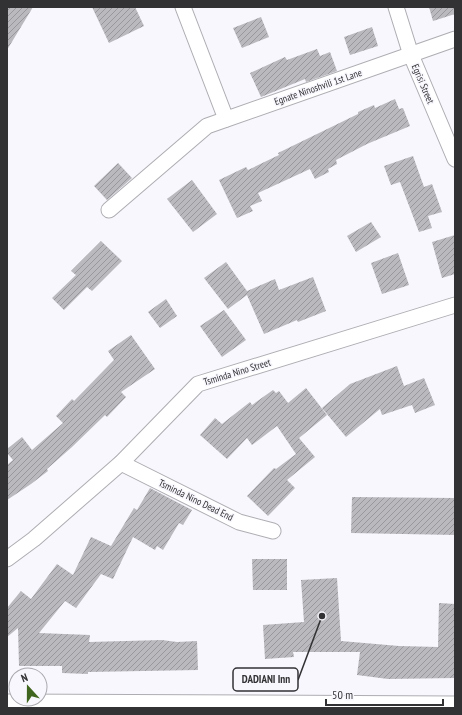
<svg xmlns="http://www.w3.org/2000/svg" width="462" height="715" viewBox="0 0 462 715" font-family="'PT Sans Narrow',sans-serif">
<defs>
<pattern id="building-hatch" width="6" height="6" patternUnits="userSpaceOnUse"><rect width="6" height="6" fill="#bab9be"/><path d="M-1 1l2-2M0 6l6-6M5 7l2-2" fill="none" stroke="#98979b"/></pattern>
</defs>
<rect width="100%" height="100%" fill="#f8f7fd"/>
<g fill="url(#building-hatch)">
<path d="M7,7H33L7,50Z"/>
<path d="M92,7H135L144,26L109,43Z"/>
<path d="M429,7H455V14L433,21Z"/>
<path d="M261,17L269,37L242,48L233,28Z"/>
<path d="M372,27L378,46L350,55L344,37Z"/>
<path d="M317,49L320,56L330,52L337,71L306,82L305,79L261,97L250,73L285,57L287,60Z"/>
<path d="M395,99L399,109L403,108L410,126L367,144L336,160L337,164L328,169L329,172L315,179L310,169L258,193L262,201L250,206L253,211L237,218L219,180L246,167L248,170L279,155L278,153L358,114V112L374,105L375,108Z"/>
<path d="M413,156L424,187L432,184L442,212L428,216L432,228L419,232L400,182L391,185L384,166Z"/>
<path d="M118,163L132,178L107,200L94,186Z"/>
<path d="M192,180L217,214L193,232L167,199Z"/>
<path d="M371,222L381,237L356,252L347,236Z"/>
<path d="M455,235V274L442,278L432,242Z"/>
<path d="M101,241L122,261L92,291L87,287L64,310L52,298L76,275L71,271Z"/>
<path d="M398,253L409,285L382,294L371,263Z"/>
<path d="M226,262L247,291L275,279L279,290L313,277L326,311L298,322L297,320L264,334L247,295L228,309L204,278Z"/>
<path d="M166,299L177,316L160,328L148,312Z"/>
<path d="M224,310L246,340L222,357L200,326Z"/>
<path d="M131,335L155,369L121,392L126,397L107,417L105,415L72,447L47,469L48,471L31,484L7,500V465L13,460L7,453V449L22,437L32,450L63,423L56,416L72,399L74,401L114,360L108,351Z"/>
<path d="M397,366L404,386L424,378L435,405L415,413L412,405L382,415L380,409L346,437L322,408L350,384Z"/>
<path d="M306,388L327,415L299,438L315,457L287,480L295,488L268,516L247,496L274,468L276,469L296,454L277,426L252,445L247,438L227,459L200,435L215,418L222,424L250,402L252,405L273,390L276,393L279,391L288,403Z"/>
<path d="M150,488L192,510L183,525L179,523L163,550L157,546L155,550L133,537L113,579L101,574L76,608L65,601L39,633L90,635L89,642L162,640L177,642L197,641L198,670L88,672V674L62,673V666H19L18,628L7,637V608L21,591L31,599L57,564L73,575L91,537L111,546L134,508L137,510Z"/>
<path d="M352,497L455,498V535L351,533Z"/>
<path d="M252,559H287V590H253Z"/>
<path d="M337,578L341,641L399,646L438,647L439,603L455,604V678L388,679L357,675L360,652H293L294,657L265,659L263,625L304,622L301,580Z"/>
</g>
<g fill="none" stroke-linecap="round" stroke-linejoin="round">
<g stroke="#aeadb2" stroke-width="17">
<g id="minor">
<path d="M183,7L226,119"/>
<path d="M396,7L411,55L455,159"/>
<path d="M109,210L207,126L455,39"/>
<path d="M121,463L239,522L273,531"/>
<path d="M7,559L34,539L121,463L198,384L455,305"/>
<path d="M7,702L455,704"/>
</g>
</g>
<use href="#minor" stroke="#fff" stroke-width="15"/>
</g>
<g text-anchor="middle" dominant-baseline="central" stroke-width="3" stroke-linejoin="round" paint-order="stroke">
<g font-size="10" fill="#323234" stroke="#f8f7fd">
<text transform="translate(423 84) rotate(67)">Egrisi Street</text>
<text transform="translate(318 87) rotate(-19)">Egnate Ninoshvili 1st Lane</text>
<text transform="translate(237 372) rotate(-17)">Tsminda Nino Street</text>
<text transform="translate(196 500) rotate(26)">Tsminda Nino Dead End</text>
</g>
</g>
<path fill="none" stroke="#323234" stroke-width="1.5" d="M322 616L298 680"/>
<circle fill="#323234" stroke="#f8f7fd" stroke-width="1.5" cx="322" cy="616" r="4"/>
<rect fill="#f8f7fd" stroke="#323234" stroke-width="1.5" x="233" y="668" width="65" height="23" rx="4"/>
<g font-size="11" text-anchor="middle" font-weight="bold" fill="#323234">
<text x="266" y="683">DADIANI Inn</text>
</g>
<rect width="462" height="715" fill="none" stroke="#323234" stroke-width="16"/>
<g transform="translate(28 687) rotate(339)"><circle r="19" fill="#f8f7fd" stroke="#a9a8ad"/>
<path d="M0-3L7 15L0 10L-7 15Z" fill="#40651e"/>
<text y="-6" font-size="11" font-weight="bold" text-anchor="middle" fill="#323234">N</text>
</g>
<path d="M326 699v6h117v-6" fill="none" stroke="#323234" stroke-width="2"/>
<text x="332" y="699" font-size="12" fill="#323234" stroke="#f8f7fd" stroke-width="3" paint-order="stroke">50 m</text>
</svg>
